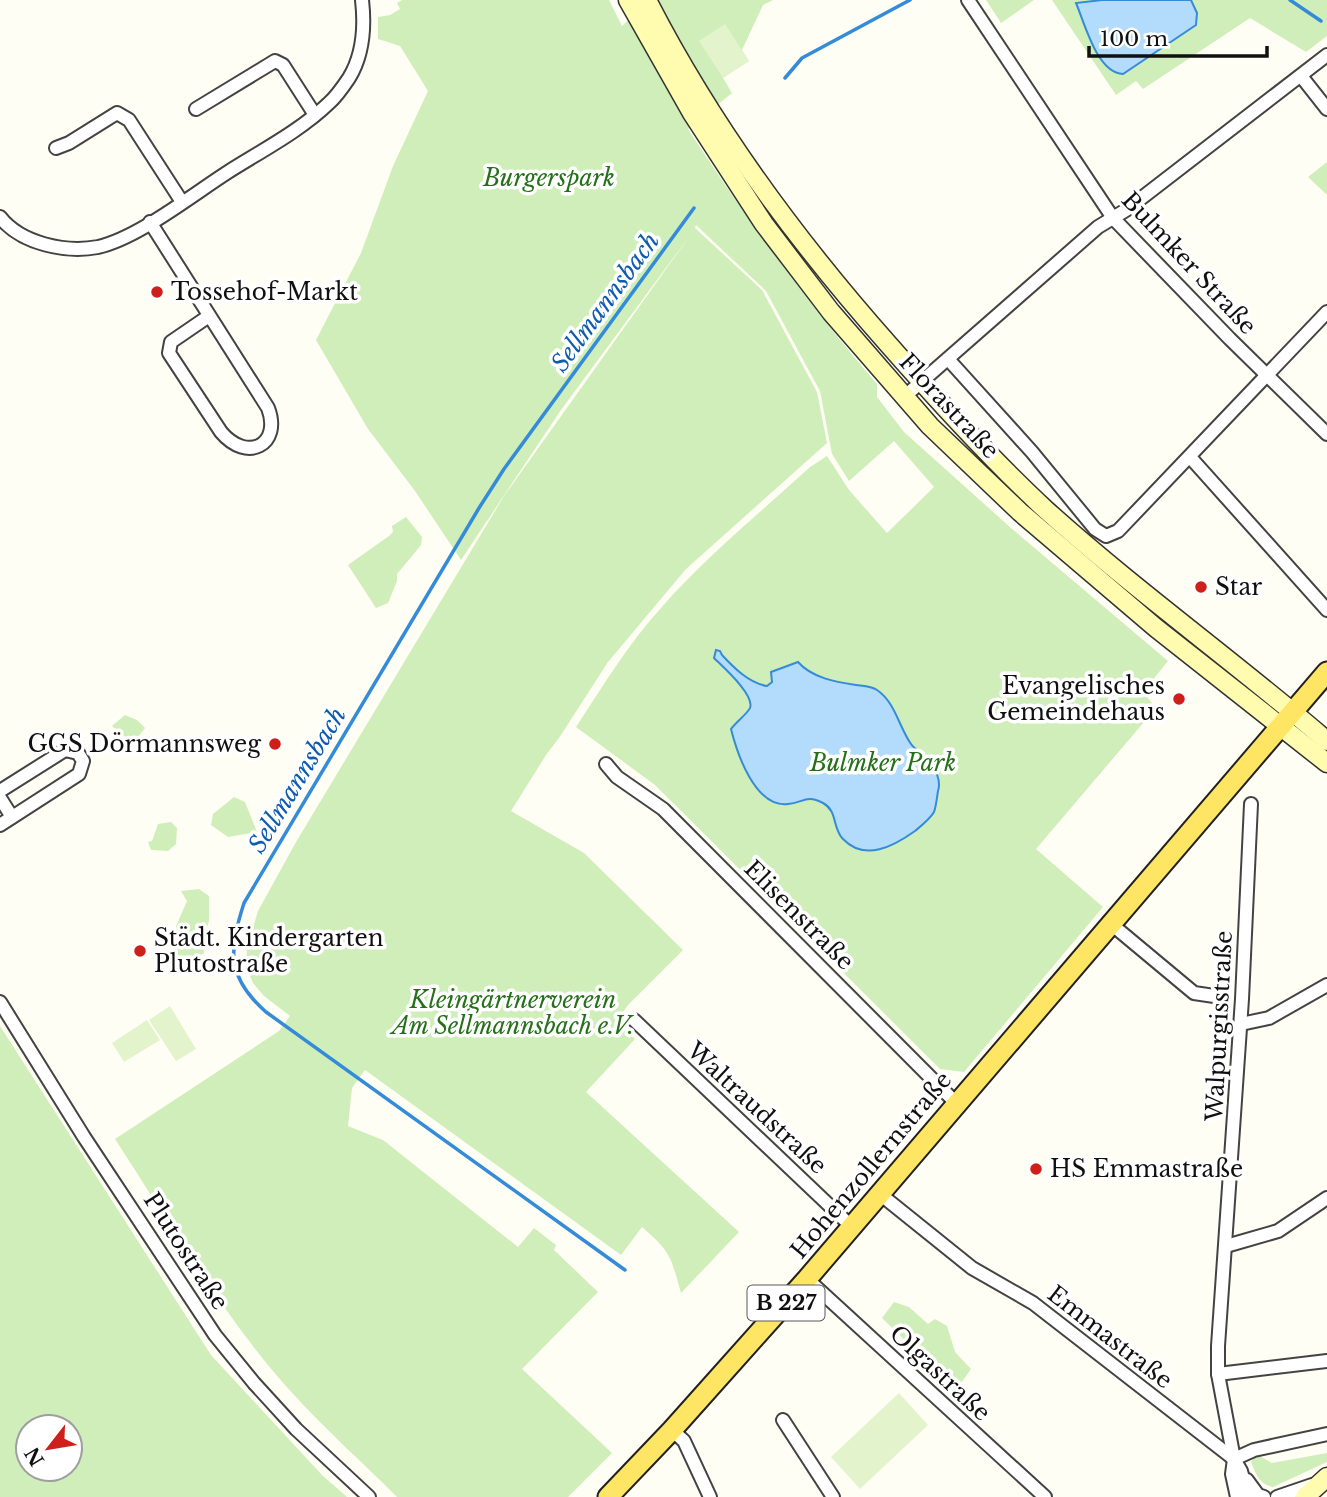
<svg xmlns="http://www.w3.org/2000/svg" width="1327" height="1497" viewBox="0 0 1327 1497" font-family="'Libre Baskerville',serif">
<rect width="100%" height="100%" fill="#fffef4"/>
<g fill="#d0eeb9" fill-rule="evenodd">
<path d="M402,0H609L622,26L650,0H773L763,5L742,50L749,61L723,78L732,93L688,129C746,218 807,303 877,384V397L904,432L1011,528L1168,661L1143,692L1156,708L1036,849L1103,907L964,1072L940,1069L655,785L576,727C603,686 628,644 661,608C705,557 760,513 810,467L827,456L849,490L887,533L934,487L894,441L849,481L832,454L820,391L766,291L696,225L695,228L762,290L817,392L827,443L686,569L608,662L559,738L546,755L511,811L584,853L683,950L628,1005L621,1015L620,1025L635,1039L586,1092L739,1232L681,1293C671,1257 671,1252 642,1227L621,1255L365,1070L352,1088L348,1126L383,1140L518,1247L534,1228L556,1245L554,1250L598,1292L522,1369L612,1453L568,1497H397C363,1463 327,1431 295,1396C224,1319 172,1226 115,1139L279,1031L290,1016L264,996L253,983L246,966L247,948L258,911L296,842L504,496L691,234L561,410L461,560L415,491L368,429L316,340L361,253L393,166L428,91L400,46L378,39V17L390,15L400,9L397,3Z"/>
<path d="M986,0H1034L1001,23Z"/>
<path d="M1052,0H1102L1077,3L1197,13L1191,0H1327V36L1306,52L1250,18L1143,89L1136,81L1116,95Z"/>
<path d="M1327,162V195L1308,177Z"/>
<path d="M406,517L422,537L421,545L397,574V581L388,603L376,608L348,565L389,536L393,532L392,526Z"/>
<path d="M125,715L137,720L145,728L135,741H130L112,726Z"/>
<path d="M234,797L245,802L257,832L228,837L211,825L213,814Z"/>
<path d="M171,822L177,828L176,844L168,851L151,850L148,842L152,841L158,824Z"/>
<path d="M199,889L209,896V921L203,941L204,953L182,967L175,950L179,945L176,926L187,901L181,891Z"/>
<path d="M0,1026L211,1355L322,1475L347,1497H0ZM70,1427V1469H28V1427Z"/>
<path d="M894,1302L909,1307L928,1324L935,1319L947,1326L955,1352L971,1369L956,1390L882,1318Z"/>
<path d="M1327,1453V1462L1273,1487C1259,1484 1256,1474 1251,1462L1256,1454L1272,1463Z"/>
</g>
<g fill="#e3f4cc">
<path d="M725,24L749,61L723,78L699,41Z"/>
<path d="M170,1006L196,1049L176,1061L149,1020Z"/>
<path d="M147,1020L160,1040L124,1062L112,1043Z"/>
<path d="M899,1393L928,1425L860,1489L831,1457Z"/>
</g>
<g fill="#b3dbfb" stroke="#348bd9" stroke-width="2">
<path d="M1102,0H1191L1197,13L1196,25L1123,74C1097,73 1085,24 1076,3Z"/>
<path d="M716,650L720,651L722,655C734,668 749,683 767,686L772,682L771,672L798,662C812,678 836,682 856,685C863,686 871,686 877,690C895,702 899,727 911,744C916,751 925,754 930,761C936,770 941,782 938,791C937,797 936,807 934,812C930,819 921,826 915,831C894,846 865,862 843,839C832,828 838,811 823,803C806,794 803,803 788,804C755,808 737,753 731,729C735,723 748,713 750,708C755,695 723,667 714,658Z"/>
</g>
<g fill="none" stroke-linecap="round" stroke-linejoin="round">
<g stroke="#348bd9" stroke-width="3.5">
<path d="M1290,0L1321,21"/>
<path d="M785,78L802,58L910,0"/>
<path d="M625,1270L266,1012C226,977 229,950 244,903L479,508L504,469L694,208"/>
</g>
<g stroke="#434343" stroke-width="16">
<g id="minor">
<path d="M968,0L1113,218L1230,339L1327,434"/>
<path d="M1301,76L1327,109"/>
<path d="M196,109L275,61L283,65L315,115"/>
<path d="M56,148L69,143L117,113L129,120L182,202"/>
<path d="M0,217C21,244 66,253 98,247C138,238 192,195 228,172C261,151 300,131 329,103C337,96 343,87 349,78C363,55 365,26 362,0"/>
<path d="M150,222L268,408C282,445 247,463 221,432L169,353L171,342L209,316"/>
<path d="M948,359L1032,452L1095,529L1106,536L1118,531L1327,312"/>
<path d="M904,397L1098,227L1126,210L1327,55"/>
<path d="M1190,457L1327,610"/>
<path d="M606,764L617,777L663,809L956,1103"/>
<path d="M0,791L65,750L78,753L83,761L79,774L0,825"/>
<path d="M0,798L12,817"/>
<path d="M1110,923L1194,993L1221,997"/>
<path d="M0,1002L84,1137L215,1335L254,1383L296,1429L369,1497"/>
<path d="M634,1020L852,1227"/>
<path d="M1241,1024L1269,1018L1327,985"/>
<path d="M880,1194L972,1268L1033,1303L1234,1459L1241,1471L1248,1497"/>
<path d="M1226,1246L1278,1231L1327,1198"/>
<path d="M807,1279L1045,1497"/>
<path d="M1218,1374L1327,1361"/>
<path d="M783,1420L833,1497"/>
<path d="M672,1430L684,1441L710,1497"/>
<path d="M1234,1459L1254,1450L1327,1434"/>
<path d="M1247,1480L1258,1495L1264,1497"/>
<path d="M1237,1497L1232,1474L1234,1459L1218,1374V1346L1242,999L1251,804"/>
<path d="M1277,1497L1312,1485"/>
</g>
</g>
<g stroke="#323232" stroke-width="21">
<g id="secondary">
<path d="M628,0L692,113L764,224L831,312L930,426L1020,512L1156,628L1327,763"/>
<path d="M647,0C712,127 795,239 889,345C939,402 990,458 1046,510C1136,591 1235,662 1327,741"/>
<path d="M1305,1497L1327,1477"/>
</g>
</g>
<g stroke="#212121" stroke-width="23">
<path id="primary" d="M608,1497L672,1430L807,1279L1327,672"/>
</g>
<use href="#minor" stroke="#fff" stroke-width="12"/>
<use href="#secondary" stroke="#fffcaf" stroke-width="18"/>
<use href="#primary" stroke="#ffe564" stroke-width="19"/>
</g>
<g fill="#ce1f1a" stroke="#fff" stroke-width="2.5">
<circle cx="157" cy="292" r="7"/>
<circle cx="1201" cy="587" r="7"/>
<circle cx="1179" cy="699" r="7"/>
<circle cx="275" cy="744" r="7"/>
<circle cx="140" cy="951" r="7"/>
<circle cx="1036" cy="1169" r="7"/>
</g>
<g text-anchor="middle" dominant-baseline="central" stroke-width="7" stroke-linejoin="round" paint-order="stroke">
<rect fill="#fff" stroke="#585858" stroke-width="2" x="747.5" y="1285.5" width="77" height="35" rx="5"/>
<g font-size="21" font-weight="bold" fill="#101010">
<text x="786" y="1303">B 227</text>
</g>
<g font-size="23" font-style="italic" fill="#257019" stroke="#fff">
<text x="549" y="178">Burgerspark</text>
<text x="883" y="763">Bulmker Park</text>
<text x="513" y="1000">Kleingärtnerverein<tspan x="513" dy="26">Am Sellmannsbach e.V.</tspan></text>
</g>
<g font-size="23" fill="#101010" stroke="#fff">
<text transform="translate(1189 263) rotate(47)">Bulmker Straße</text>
<text transform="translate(949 406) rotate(47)">Florastraße</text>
<text transform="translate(799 915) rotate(45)">Elisenstraße</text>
<text transform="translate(1219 1026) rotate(-87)">Walpurgisstraße</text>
<text transform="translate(757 1108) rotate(43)">Waltraudstraße</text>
<text transform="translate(871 1165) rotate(-50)">Hohenzollernstraße</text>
<text transform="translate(186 1251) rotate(57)">Plutostraße</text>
<text transform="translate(1110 1337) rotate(38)">Emmastraße</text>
<text transform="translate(940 1373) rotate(43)">Olgastraße</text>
</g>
<g font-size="23" fill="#101010" stroke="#fff" text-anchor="start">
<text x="171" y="292">Tossehof-Markt</text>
<text x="1215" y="587">Star</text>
<text x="1165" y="686" text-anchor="end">Evangelisches<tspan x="1165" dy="26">Gemeindehaus</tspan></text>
<text x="261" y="744" text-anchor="end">GGS Dörmannsweg</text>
<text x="154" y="938">Städt. Kindergarten<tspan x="154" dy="26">Plutostraße</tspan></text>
<text x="1050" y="1169">HS Emmastraße</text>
</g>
<g font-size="24" font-style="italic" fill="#0d5caf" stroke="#fff">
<text transform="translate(605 302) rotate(-54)">Sellmannsbach</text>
<text transform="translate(297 780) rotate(-59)">Sellmannsbach</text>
</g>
</g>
<g transform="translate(49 1448) rotate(239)"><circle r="33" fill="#ffffff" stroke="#9f9f9f" stroke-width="2"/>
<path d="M0-5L12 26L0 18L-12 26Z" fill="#ce1f1a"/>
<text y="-10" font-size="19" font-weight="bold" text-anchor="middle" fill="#101010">N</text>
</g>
<path d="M1089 46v10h178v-10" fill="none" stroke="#101010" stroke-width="3.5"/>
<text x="1100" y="46" font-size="21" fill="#101010" stroke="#ffffff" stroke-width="5" paint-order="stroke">100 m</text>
</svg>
